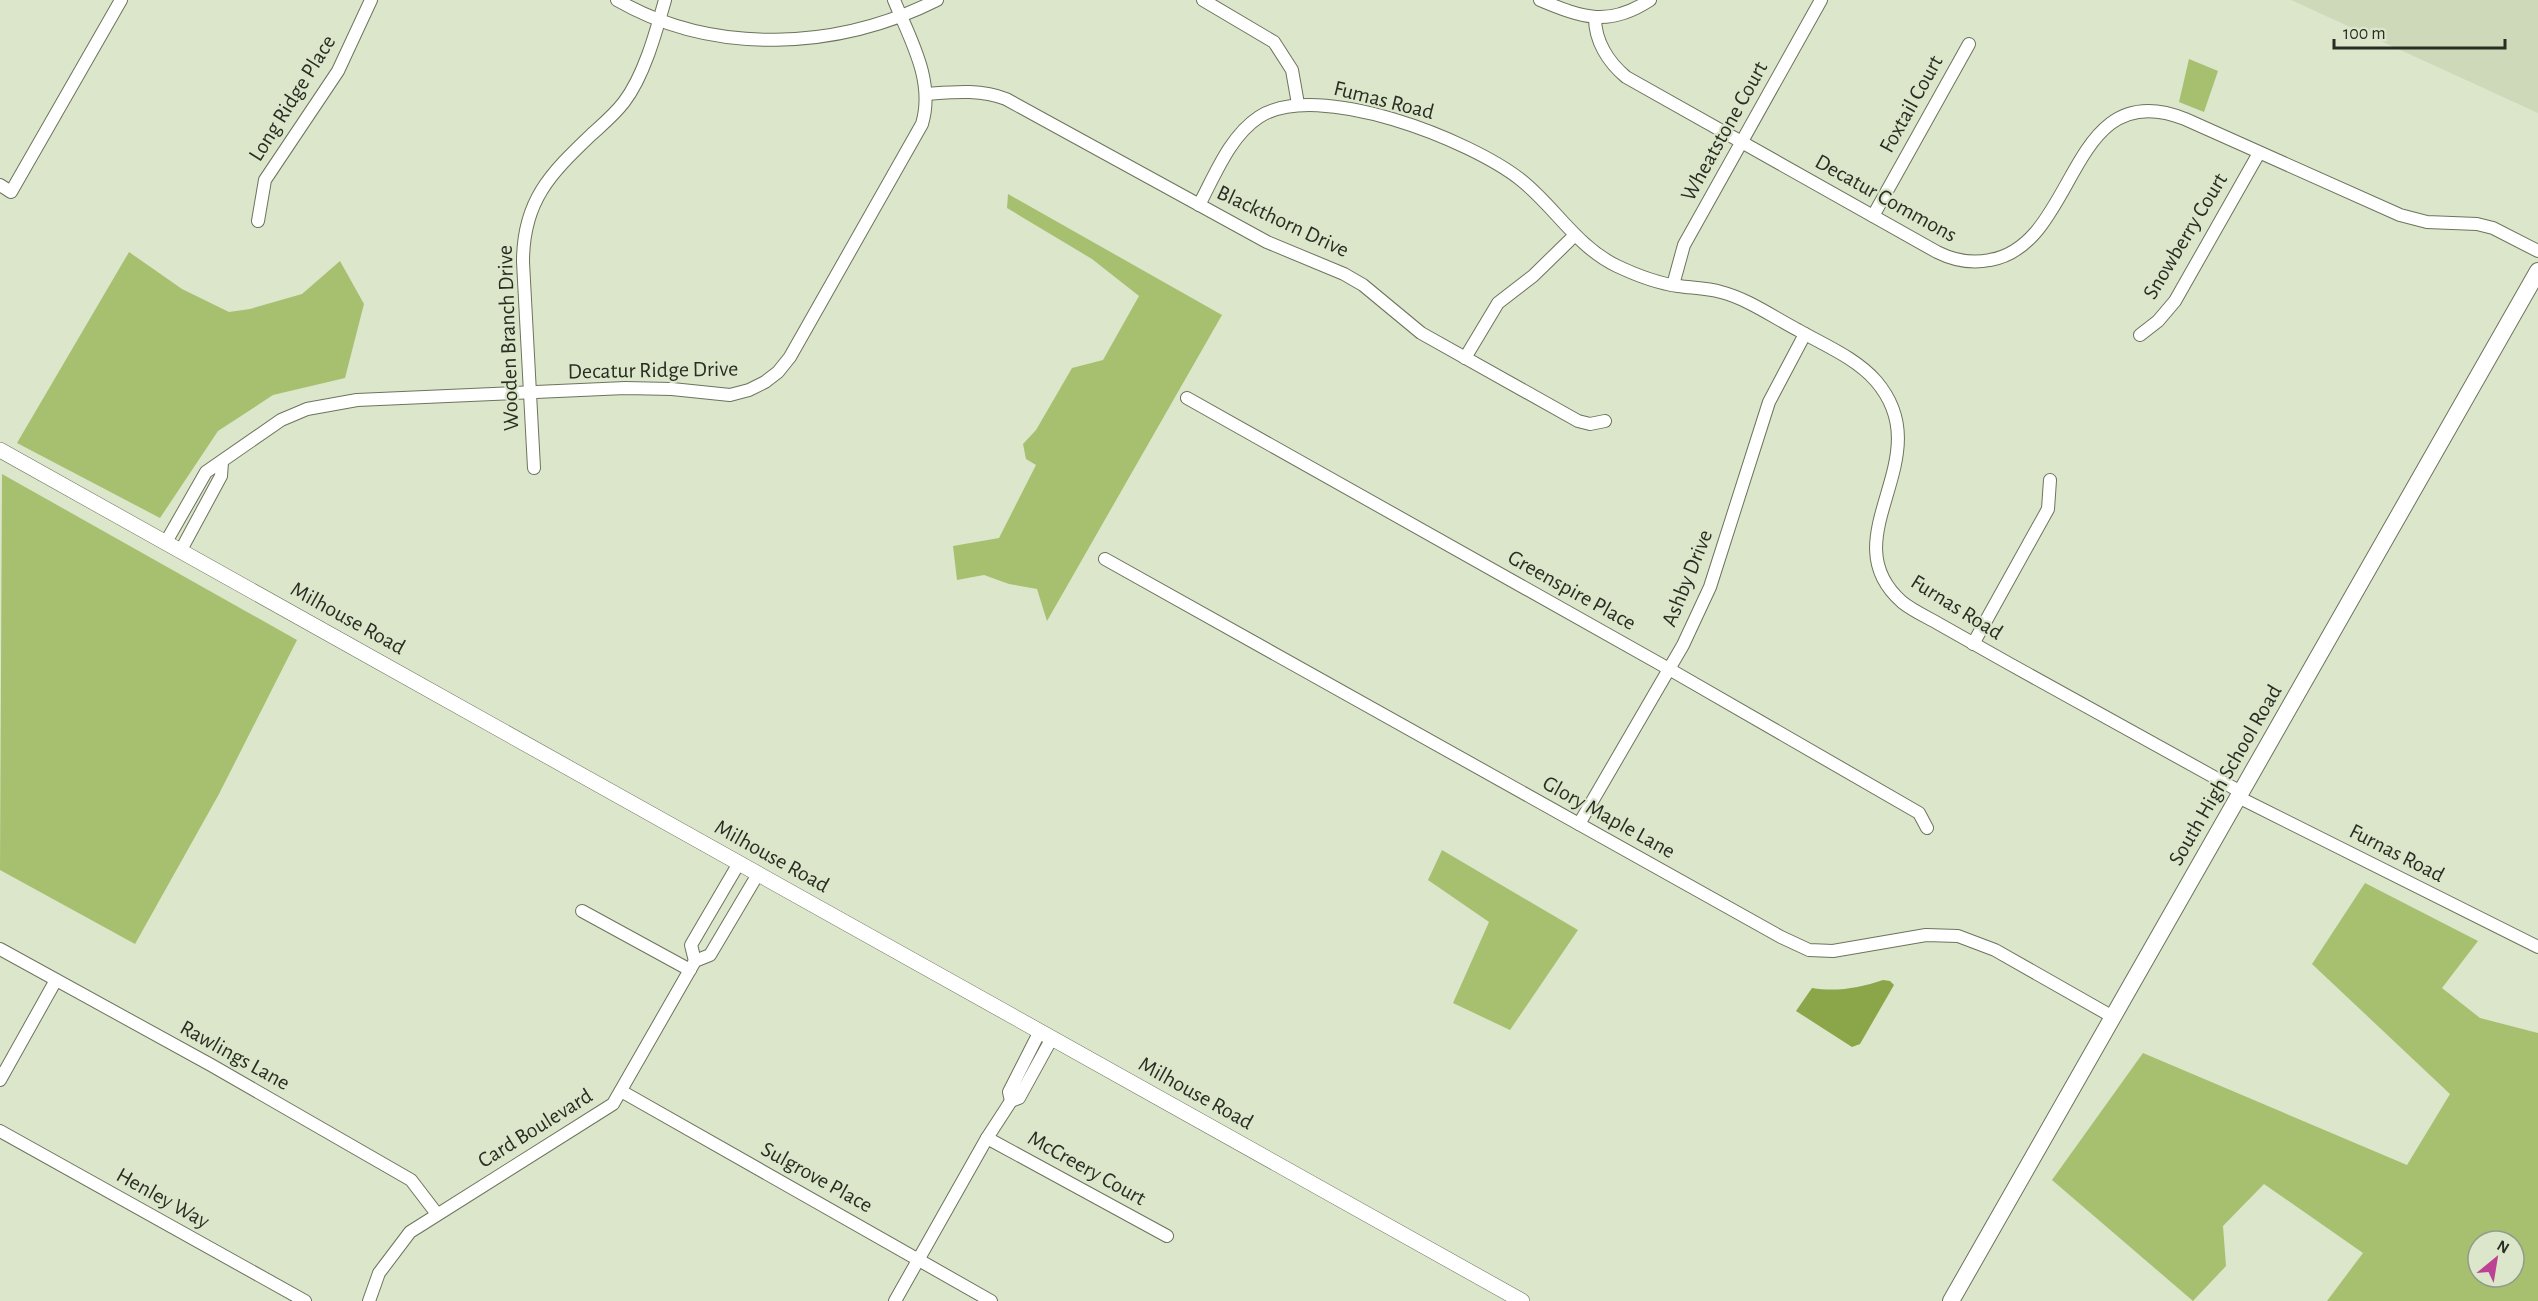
<svg xmlns="http://www.w3.org/2000/svg" width="2538" height="1301" viewBox="0 0 2538 1301" font-family="'Alegreya Sans',sans-serif">
<rect width="100%" height="100%" fill="#dce6cb"/>
<path fill="#cdd9b9" d="M2291,0H2538V113Z"/>
<g fill="#a6c070" fill-rule="evenodd">
<path d="M2189,59L2218,71L2204,112L2179,102Z"/>
<path d="M1008,194L1222,315L1047,621L1037,589L1009,584L984,575L957,580L953,546L999,538L1036,465L1026,459L1023,444L1036,430L1072,368L1103,360L1139,296L1092,259L1007,208Z"/>
<path d="M129,252L182,289L229,312L250,309L302,294L340,261L364,304L345,378L273,395L218,431L160,518L17,443Z"/>
<path d="M2,474L297,640L219,794L135,944L0,870Z"/>
<path d="M1442,850L1578,930L1510,1030L1453,1003L1489,922L1428,880Z"/>
<path d="M2365,883L2478,941L2442,988L2480,1018L2538,1033V1301H2327L2363,1253L2264,1184L2223,1226L2226,1266L2193,1301L2052,1180L2143,1053L2407,1165L2450,1094L2312,964ZM2478,1241H2514V1277H2478Z"/>
</g>
<path fill="#8aa648" d="M1883,980L1890,981L1894,985L1860,1044L1852,1047L1796,1011L1812,988C1836,992 1860,988 1883,980Z"/>
<g fill="none" stroke-linecap="round" stroke-linejoin="round">
<g stroke="#6c745c" stroke-width="14">
<g id="minor">
<path d="M617,0C714,56 838,50 937,0"/>
<path d="M1203,0L1274,42L1292,70L1298,104"/>
<path d="M1540,0C1583,18 1609,27 1650,0"/>
<path d="M1595,18C1595,41 1608,62 1626,77L1937,252C1955,261 1971,264 1990,260C2079,245 2067,72 2185,119L2400,215L2427,222L2477,224L2493,228L2538,251"/>
<path d="M926,94C954,92 980,89 1006,99L1267,242L1344,274L1363,285L1421,333L1578,421L1590,424L1605,421"/>
<path d="M0,185L11,192L121,0"/>
<path d="M1199,205C1215,175 1230,136 1259,117C1317,79 1471,140 1521,180C1555,207 1577,247 1617,266C1636,275 1656,283 1678,286C1692,288 1707,288 1721,292C1748,299 1773,317 1798,330C1824,345 1856,358 1876,381C1943,459 1828,537 1902,602C1913,611 1927,617 1939,624C1962,637 1985,650 2008,663C2085,706 2163,749 2241,792"/>
<path d="M1873,216L1969,44"/>
<path d="M258,221L265,180L338,71L371,0"/>
<path d="M1673,285L1684,245L1821,0"/>
<path d="M2140,335L2158,321L2175,301L2259,153"/>
<path d="M1465,358L1498,303L1533,276L1575,235"/>
<path d="M1187,398L1669,669L1919,813L1927,828"/>
<path d="M534,468L523,262C523,201 550,174 592,134C603,124 615,114 624,102C644,76 656,32 665,0"/>
<path d="M166,542L206,472L281,420L307,409L357,400L625,388L672,389L730,395L749,390L765,382L778,372L790,357L922,124C935,81 910,39 894,0"/>
<path d="M181,550L221,476L222,462"/>
<path d="M1105,559L1781,937L1809,950L1833,951L1926,935L1958,936L1995,950L2113,1017"/>
<path d="M1973,644L2048,509L2050,480"/>
<path d="M2238,797L2538,947"/>
<path d="M1579,824L1683,645L1710,587L1769,402L1805,334"/>
<path d="M582,911L690,970"/>
<path d="M0,949L211,1065L411,1180L437,1214"/>
<path d="M695,961L691,945L739,863"/>
<path d="M1040,1031L1009,1092L1011,1101L1019,1098L1052,1038"/>
<path d="M0,1080L56,980"/>
<path d="M621,1091L991,1301"/>
<path d="M0,1131L305,1301"/>
<path d="M987,1138L1167,1236"/>
<path d="M369,1301L379,1273L410,1232L613,1104L695,961L710,955L758,874"/>
<path d="M895,1301L987,1138L1011,1101"/>
</g>
</g>
<g stroke="#6c745c" stroke-width="16">
<path id="tertiary" d="M0,450L1522,1301"/>
</g>
<g stroke="#6c745c" stroke-width="18">
<path id="secondary" d="M1951,1301L2538,271"/>
</g>
<use href="#minor" stroke="#fff" stroke-width="12"/>
<use href="#tertiary" stroke="#fff" stroke-width="15"/>
<use href="#secondary" stroke="#fff" stroke-width="16"/>
</g>
<g text-anchor="middle" dominant-baseline="central" stroke-width="4.5" stroke-linejoin="round" paint-order="stroke">
<g font-size="22" fill="#292d23" stroke="#dce6cb">
<text transform="translate(292 98) rotate(-58)">Long Ridge Place</text>
<text transform="translate(1384 100) rotate(14)">Fumas Road</text>
<text transform="translate(1911 104) rotate(-61)">Foxtail Court</text>
<text transform="translate(1724 131) rotate(-61)">Wheatstone Court</text>
<text transform="translate(1886 198) rotate(29)">Decatur Commons</text>
<text transform="translate(1283 221) rotate(25)">Blackthorn Drive</text>
<text transform="translate(2185 236) rotate(-59)">Snowberry Court</text>
<text transform="translate(508 338) rotate(-92)">Wooden Branch Drive</text>
<text transform="translate(653 370) rotate(-1)">Decatur Ridge Drive</text>
<text transform="translate(1687 578) rotate(-68)">Ashby Drive</text>
<text transform="translate(1572 590) rotate(29)">Greenspire Place</text>
<text transform="translate(1957 607) rotate(32)">Furnas Road</text>
<text transform="translate(348 618) rotate(29)">Milhouse Road</text>
<text transform="translate(2225 775) rotate(-60)">South High School Road</text>
<text transform="translate(1609 817) rotate(29)">Glory Maple Lane</text>
<text transform="translate(2397 853) rotate(27)">Furnas Road</text>
<text transform="translate(772 856) rotate(29)">Milhouse Road</text>
<text transform="translate(235 1055) rotate(29)">Rawlings Lane</text>
<text transform="translate(1196 1093) rotate(29)">Milhouse Road</text>
<text transform="translate(535 1128) rotate(-32)">Card Boulevard</text>
<text transform="translate(1087 1168) rotate(29)">McCreery Court</text>
<text transform="translate(817 1177) rotate(29)">Sulgrove Place</text>
<text transform="translate(163 1198) rotate(29)">Henley Way</text>
</g>
</g>
<g transform="translate(2496 1259) rotate(30)"><circle r="28" fill="#dce6cb" stroke="#949c88" stroke-width="1.5"/>
<path d="M0-4.5L10 22L0 15L-10 22Z" fill="#bd4293"/>
<text y="-9" font-size="16" font-weight="bold" text-anchor="middle" fill="#292d23">N</text>
</g>
<path d="M2334 39v9h171v-9" fill="none" stroke="#292d23" stroke-width="3"/>
<text x="2343" y="39" font-size="18" fill="#292d23" stroke="#dce6cb" stroke-width="4.5" paint-order="stroke">100 m</text>
</svg>
